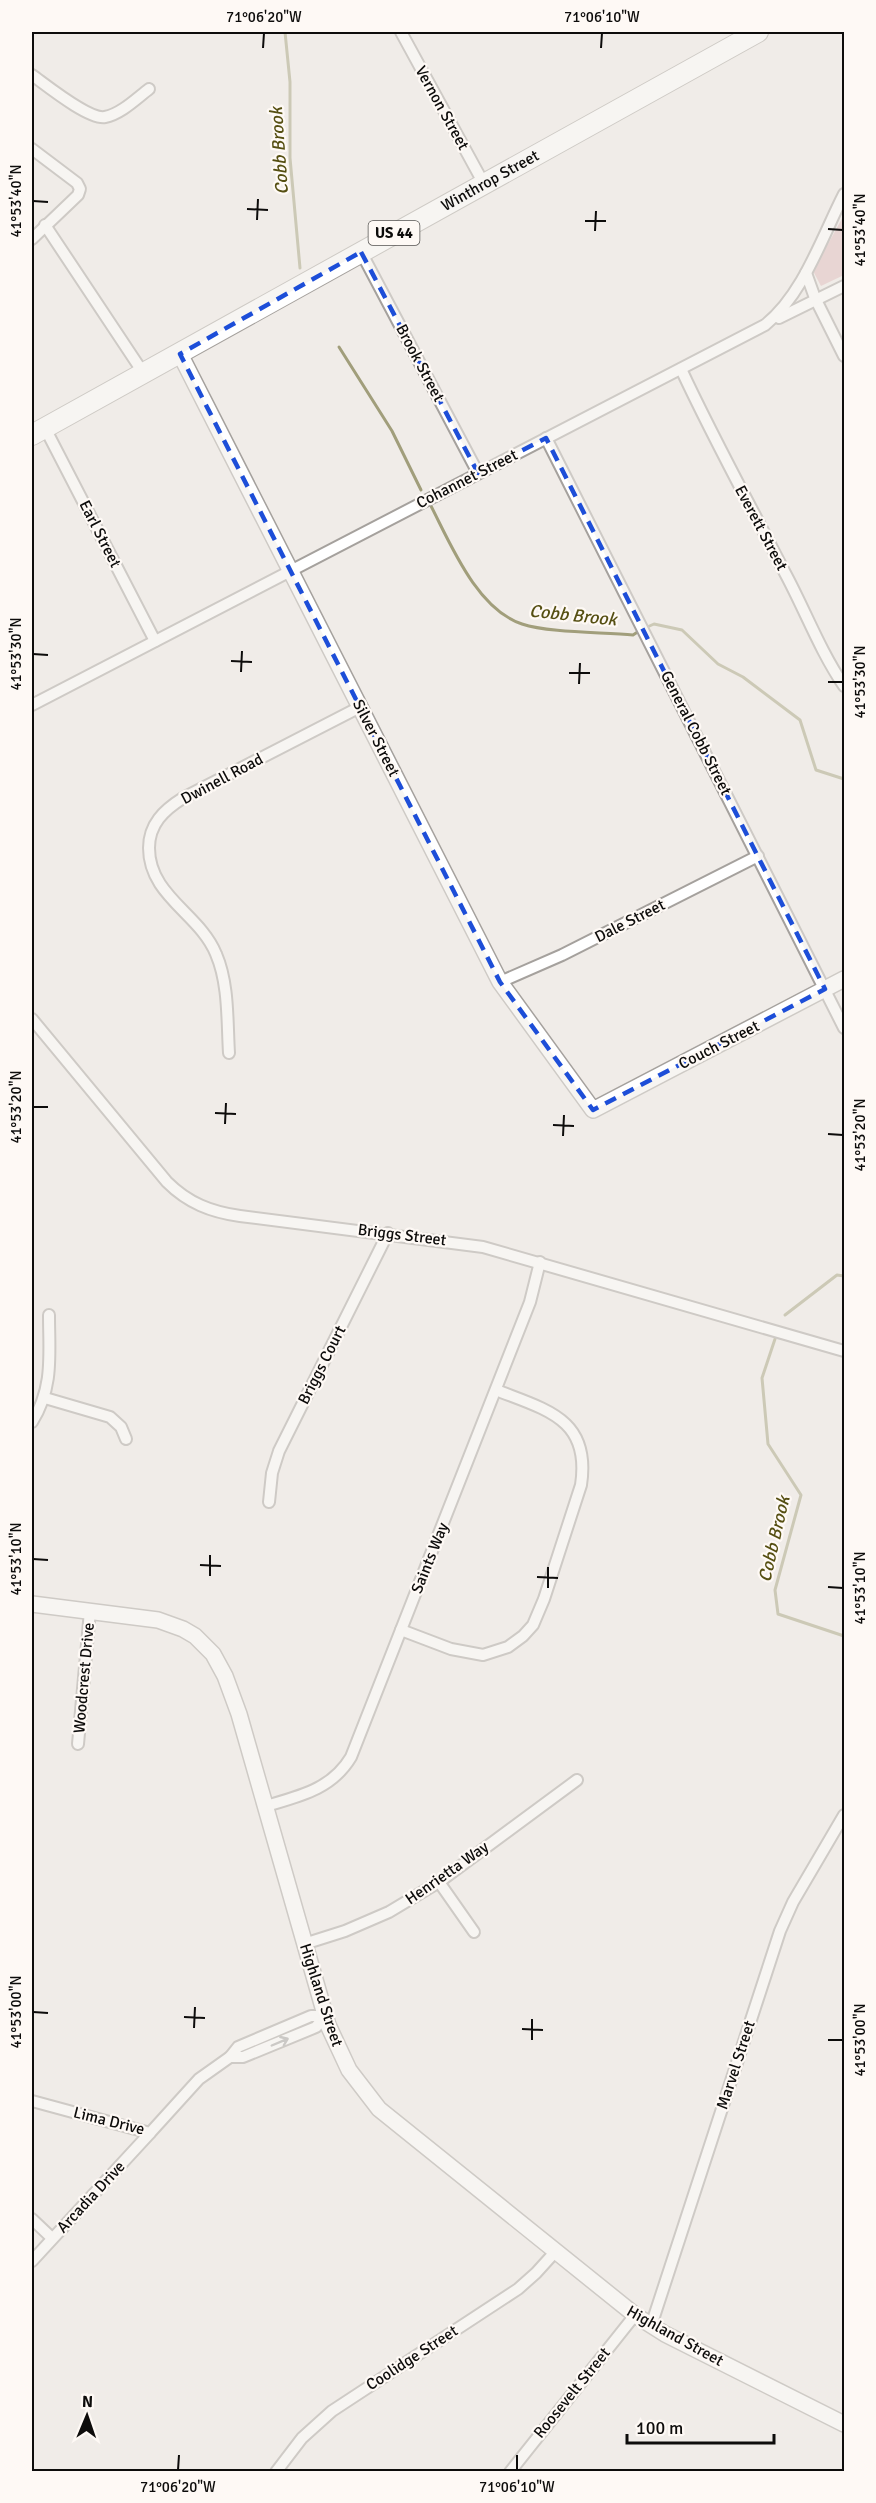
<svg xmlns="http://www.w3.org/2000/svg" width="876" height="2503" viewBox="0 0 876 2503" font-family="Signika,sans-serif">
<rect width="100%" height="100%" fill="#f0ece8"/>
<path fill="#deb9bb" d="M844,215V275L821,286L813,271Z"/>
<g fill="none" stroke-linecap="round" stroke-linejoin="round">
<g stroke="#a19e7b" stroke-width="3">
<path d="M285,32L290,82V158L300,268"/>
<path d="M339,347L392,431L421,490"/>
<path d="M431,506C451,545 477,609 522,624C549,633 603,632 633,635L639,631"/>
<path d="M645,628L654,624L682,630L718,664L743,677L800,720L816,770L844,779"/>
<path d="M785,1315L837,1275L844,1276"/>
<path d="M775,1339L762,1378L768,1444L801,1495L775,1590L778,1614L844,1636"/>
</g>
<g stroke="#a5a19d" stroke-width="14">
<g id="street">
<path d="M401,32L484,184"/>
<path d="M32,75C46,85 89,120 105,117C121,114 137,98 149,89"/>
<path d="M32,149L77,183L80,189L78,195L32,239"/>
<path d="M45,225L144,374"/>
<path d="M361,252L478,473"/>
<path d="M806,273L815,298L844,356"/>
<path d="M779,318L844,286"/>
<path d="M681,369C713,438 750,505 785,573C805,610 820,651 844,686"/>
<path d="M45,428L155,641"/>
<path d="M546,438L844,1028"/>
<path d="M32,705L765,325C803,295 822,237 844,194"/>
<path d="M500,982L562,955L758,856"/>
<path d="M32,1019L167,1182C188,1203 211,1212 240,1216L483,1247L844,1351"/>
<path d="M229,1053C227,1021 229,984 216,954C200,914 149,896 149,848C149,824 164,810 183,798L360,707"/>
<path d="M45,1398L110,1417L121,1427L126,1439"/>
<path d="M32,1422C54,1387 49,1354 49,1315"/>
<path d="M269,1502L272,1473L279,1451L388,1233"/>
<path d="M401,1630L451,1649L483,1655L508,1647L523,1636L533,1625L544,1599L581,1485C591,1419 547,1410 496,1390"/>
<path d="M78,1744L90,1611"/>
<path d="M266,1806C300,1796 332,1789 351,1757L530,1302L540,1262"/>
<path d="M439,1882L474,1932"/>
<path d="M304,1944L345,1931L389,1912L439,1882L577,1780"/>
<path d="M230,2057H243L316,2027L325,2016"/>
<path d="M32,2101L150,2133L199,2079L230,2057L238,2047L311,2016H325"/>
<path d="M32,2219L52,2238"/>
<path d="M32,2261L150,2133"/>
<path d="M651,2326L780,1931L793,1902L844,1815"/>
<path d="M276,2472L302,2438L332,2411L518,2289L536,2273L555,2252"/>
<path d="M510,2472L635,2315"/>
</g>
</g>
<g stroke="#a5a19d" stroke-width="18">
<g id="secondary">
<path d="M180,354L500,982L593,1110L844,979"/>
<path d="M32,1604L158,1620L183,1629L195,1636L213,1654L225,1676L239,1714L328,2025L349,2070L379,2109L635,2315L665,2334L844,2424"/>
</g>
</g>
<g stroke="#a5a19d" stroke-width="22">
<g id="highway">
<path id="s1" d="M32,435L758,32"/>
</g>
</g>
<use href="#street" stroke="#fff" stroke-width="10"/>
<use href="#secondary" stroke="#fff" stroke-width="15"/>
<use href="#highway" stroke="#fff" stroke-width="20"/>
</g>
<defs><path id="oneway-shaft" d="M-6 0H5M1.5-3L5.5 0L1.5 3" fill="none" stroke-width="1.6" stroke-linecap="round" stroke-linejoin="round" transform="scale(1.5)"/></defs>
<use stroke="#9e9e9d" href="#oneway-shaft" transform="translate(280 2042) rotate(-23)"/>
<path d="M0 0H876V2503H0ZM361,252L478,473L546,438L825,989L593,1110L500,982L180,354Z" fill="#f0ece8" fill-opacity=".55" fill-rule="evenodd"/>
<path fill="none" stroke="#1d4ed8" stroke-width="4.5" stroke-dasharray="12 8" stroke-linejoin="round" d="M361,252L478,473L546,438L825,989L593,1110L500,982L180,354Z"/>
<path fill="none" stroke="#0d0c0b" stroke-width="2" d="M263,48L264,33M601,48L602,33M33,201L48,202M247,209L268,210M257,220L258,199M585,221H606M828,229L843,230M595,231L596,211M33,654L48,655M231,661L252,662M241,672L242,651M569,673H590M828,682H843M579,684L580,663M33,1107H48M215,1113L236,1114M225,1124L226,1103M553,1125L574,1126M828,1134L843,1135M563,1136L564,1115M33,1559L48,1560M200,1565L221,1566M210,1576V1555M537,1577L558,1578M828,1587L843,1588M548,1588V1567M33,2012L48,2013M184,2017L205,2018M194,2028L195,2007M522,2029L543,2030M532,2040V2019M828,2040H843M178,2470L179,2455M517,2470V2455"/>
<g text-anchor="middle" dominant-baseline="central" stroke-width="4.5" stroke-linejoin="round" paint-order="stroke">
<rect fill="#fef9f5" stroke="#555351" stroke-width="1.5" x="368.5" y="221" width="51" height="24" rx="4.5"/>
<g font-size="15" font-weight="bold" fill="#0d0c0b">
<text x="394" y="233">US 44</text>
</g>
<g font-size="16" fill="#0d0c0b" stroke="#fef9f5">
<text transform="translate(442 108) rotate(61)">Vernon Street</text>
<text stroke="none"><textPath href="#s1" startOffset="524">Winthrop Street</textPath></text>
<text transform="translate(420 363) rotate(62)">Brook Street</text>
<text transform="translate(467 479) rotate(-27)">Cohannet Street</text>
<text transform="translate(761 528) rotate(62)">Everett Street</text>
<text transform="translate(100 534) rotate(63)">Earl Street</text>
<text transform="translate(696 733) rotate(63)">General Cobb Street</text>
<text transform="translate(376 738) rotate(63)">Silver Street</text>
<text transform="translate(222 779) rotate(-28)">Dwinell Road</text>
<text transform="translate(630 921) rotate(-27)">Dale Street</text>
<text transform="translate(719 1045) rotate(-27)">Couch Street</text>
<text transform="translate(402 1235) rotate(7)">Briggs Street</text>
<text transform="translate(322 1365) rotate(-63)">Briggs Court</text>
<text transform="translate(430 1558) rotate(-68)">Saints Way</text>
<text transform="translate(84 1678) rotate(-85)">Woodcrest Drive</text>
<text transform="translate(447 1873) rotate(-35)">Henrietta Way</text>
<text transform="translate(321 1995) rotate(72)">Highland Street</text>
<text transform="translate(736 2065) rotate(-72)">Marvel Street</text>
<text transform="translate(109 2121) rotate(14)">Lima Drive</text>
<text transform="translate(91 2197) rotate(-47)">Arcadia Drive</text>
<text transform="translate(675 2336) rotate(29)">Highland Street</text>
<text transform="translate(412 2358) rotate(-33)">Coolidge Street</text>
<text transform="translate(572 2393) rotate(-51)">Roosevelt Street</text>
</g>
<g font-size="18" font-style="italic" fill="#554f12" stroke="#fef9f5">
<text transform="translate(279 151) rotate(-94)">Cobb Brook</text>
<text transform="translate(573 615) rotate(6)">Cobb Brook</text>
<text transform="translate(774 1539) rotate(-77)">Cobb Brook</text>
</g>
</g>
<rect width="876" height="2503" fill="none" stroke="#fef9f5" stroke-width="66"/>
<g transform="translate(87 2416) rotate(2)" stroke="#fef9f5" stroke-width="4.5" paint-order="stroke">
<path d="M0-4.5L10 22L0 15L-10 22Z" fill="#0d0c0b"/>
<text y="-9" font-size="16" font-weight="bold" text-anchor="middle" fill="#0d0c0b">N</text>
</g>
<path d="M627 2434v9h147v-9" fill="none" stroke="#0d0c0b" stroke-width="3"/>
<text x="636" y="2434" font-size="18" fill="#0d0c0b" stroke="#fef9f5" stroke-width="4.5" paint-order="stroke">100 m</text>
<rect x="33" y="33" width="810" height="2437" fill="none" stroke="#0d0c0b" stroke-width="2"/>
<g font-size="15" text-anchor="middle" fill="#0d0c0b">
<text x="264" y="22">71°06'20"W</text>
<text x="602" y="22">71°06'10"W</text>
<text transform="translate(16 201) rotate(-90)" y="5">41°53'40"N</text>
<text transform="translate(860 230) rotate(-90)" y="5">41°53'40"N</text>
<text transform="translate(16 654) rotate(-90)" y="5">41°53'30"N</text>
<text transform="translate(860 682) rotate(-90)" y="5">41°53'30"N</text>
<text transform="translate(16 1107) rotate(-90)" y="5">41°53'20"N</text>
<text transform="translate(860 1135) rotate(-90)" y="5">41°53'20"N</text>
<text transform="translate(16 1559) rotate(-90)" y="5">41°53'10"N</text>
<text transform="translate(860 1588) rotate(-90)" y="5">41°53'10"N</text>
<text transform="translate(16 2012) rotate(-90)" y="5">41°53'00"N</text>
<text transform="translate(860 2040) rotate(-90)" y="5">41°53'00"N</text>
<text x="178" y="2492">71°06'20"W</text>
<text x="517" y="2492">71°06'10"W</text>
</g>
</svg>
